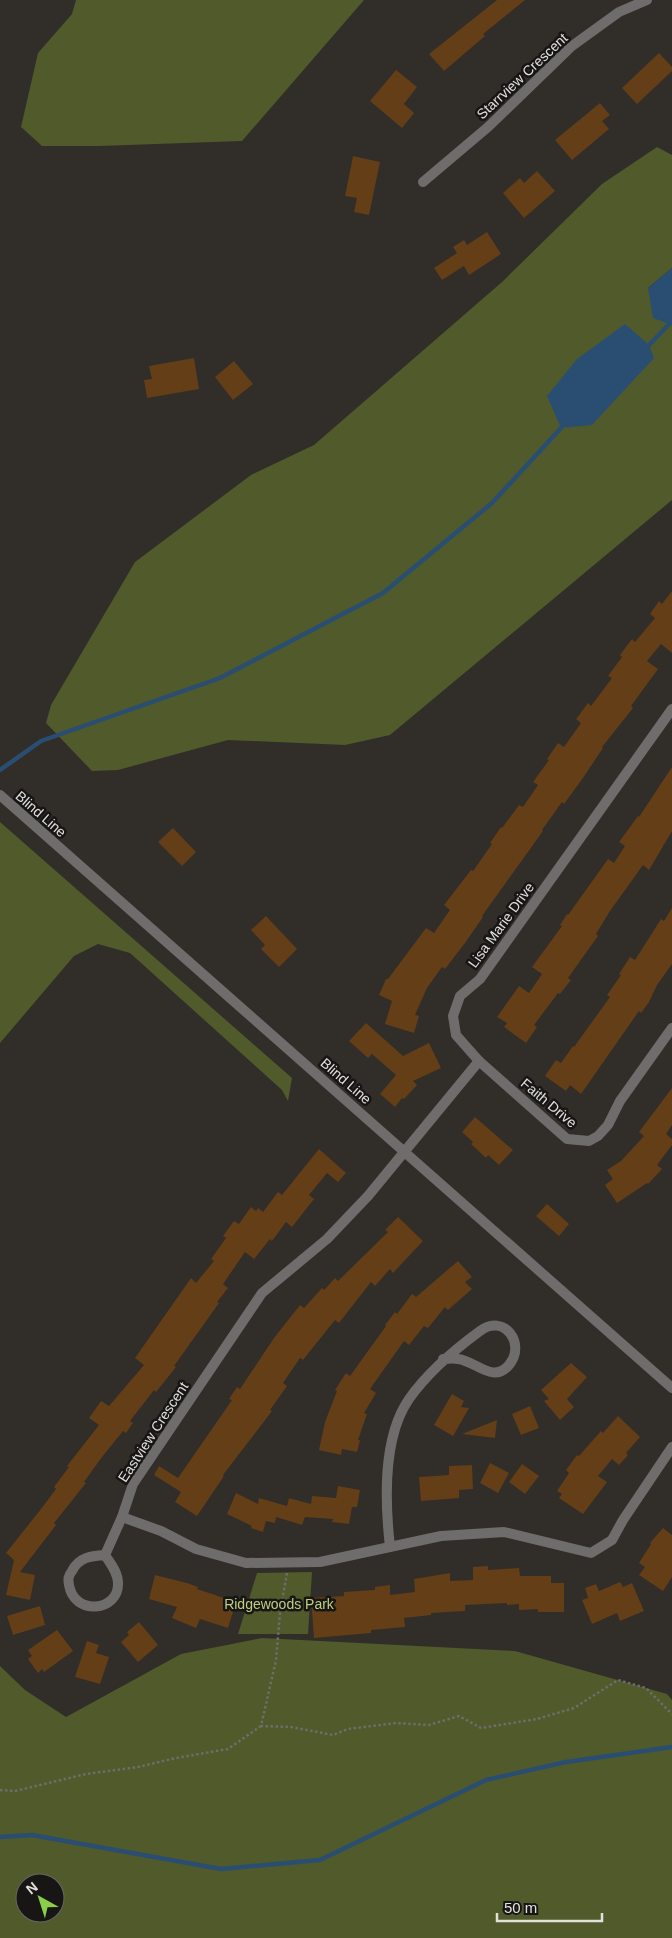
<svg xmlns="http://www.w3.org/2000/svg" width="672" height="1938" viewBox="0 0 672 1938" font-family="Arial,sans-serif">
<rect width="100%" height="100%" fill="#312d29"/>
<g fill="#515a2b" fill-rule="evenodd">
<path d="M76,0H364L242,141L99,146H42L21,127L38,53L72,14Z"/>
<path d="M657,147L672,155V268L648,288L668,325H672V500L390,735L345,745L228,740L118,770L92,771L46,723L51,705L135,562L251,475L314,445L502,282L602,184Z"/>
<path d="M0,822L292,1078L288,1101L282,1090L130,953L98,944L74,956L0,1043Z"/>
<path d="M312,1572L308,1634H238L257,1573Z"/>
<path d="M262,1638L515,1651L667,1694L672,1700V1938H0V1666L25,1690L66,1717L181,1654ZM25,1883H55V1913H25Z"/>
</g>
<g fill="#294e72">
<path d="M672,268V325L653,318L648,288Z"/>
<path d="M625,324L649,345L654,358L592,425L561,428L547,396L577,359Z"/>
</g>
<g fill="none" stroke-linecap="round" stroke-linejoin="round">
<g stroke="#294e72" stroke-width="4.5">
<path d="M649,345L672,321"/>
<path d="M0,770L41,741L220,678L383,593L492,503L561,428"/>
<path d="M0,1837L32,1835L221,1869L320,1860L486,1780L566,1762L672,1747"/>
</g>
</g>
<g fill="#633e17">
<path d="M497,0H525L483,34L485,36L444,71L429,54Z"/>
<path d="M659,53L672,67V71L637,104L622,88Z"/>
<path d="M396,70L417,87L404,104L414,113L402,128L370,101Z"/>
<path d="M600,103L610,115L602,121L609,129L572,160L555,140Z"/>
<path d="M353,156L380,162L369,215L354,212L357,198L345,196Z"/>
<path d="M537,171L555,191L524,218L503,193L520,178L524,183Z"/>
<path d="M487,232L501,254L469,275L464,266L442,280L434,268L457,253L453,247L464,240L467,245Z"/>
<path d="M194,358L199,389L147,398L144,380L152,379L149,366Z"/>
<path d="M234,361L253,384L233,400L215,377Z"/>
<path d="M672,591V653L661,644L647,661L658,669L631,706L633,708L602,747L603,748L583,778L564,804L562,802L542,830L543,831L482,916L483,917L465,943L445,969L442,967L427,988L415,1015L419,1016L414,1033L385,1024L392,1001L379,995L386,979H388L426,928L434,933L450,910L444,905L471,870L473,871L492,844L490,843L501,827L502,828L519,805L523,807L538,785L533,782L549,760L547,759L558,743L564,747L581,723L576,719L588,703L591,706L612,678L608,676L622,657L620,655L632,639L635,642L655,618L650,614L659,601L662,604Z"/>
<path d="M672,767V831L649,870L643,865L610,911L596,934L598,936L568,978L571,980L560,994L558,993L534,1025L537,1027L526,1043L504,1027L507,1023L497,1017L519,986L529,993L542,974L532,967L562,926L560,925L567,914L568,915L608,859L614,863L625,846L619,842L638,816L639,817Z"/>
<path d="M173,828L196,852L182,866L158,842Z"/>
<path d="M672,908V964L657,985L649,1002L641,1013L639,1011L581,1094L570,1085L566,1091L545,1076L556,1060L561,1063L573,1046L574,1047L610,997L607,995L621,975L619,974L630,957L635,960L661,919L664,921Z"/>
<path d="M266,916L297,949L279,967L261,949L265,945L251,930Z"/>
<path d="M366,1023L403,1056L429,1043L441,1068L413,1081L417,1085L404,1099L402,1098L395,1107L380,1094L396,1075L372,1054L368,1058L349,1041Z"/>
<path d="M672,1088V1125L666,1134L672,1139V1145L657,1165L662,1169L648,1184L647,1183L617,1203L605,1185L613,1179L607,1170L621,1161L644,1136L639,1132Z"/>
<path d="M475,1117L513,1150L499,1165L488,1155L486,1158L471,1144L473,1142L462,1132Z"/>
<path d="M319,1149L346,1173L338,1182L327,1173L309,1195L314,1199L292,1227L286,1222L272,1241L270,1239L254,1259L245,1252L223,1284L228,1288L217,1302L219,1303L174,1366L176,1367L156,1392L154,1390L130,1421L133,1423L126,1433L123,1431L102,1457L84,1482L86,1483L54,1523L56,1525L20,1572L35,1575L30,1600L6,1595L14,1560L6,1553L41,1509L56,1489L54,1487L69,1467L67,1466L99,1425L89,1418L101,1401L109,1406L144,1365L135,1358L191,1278L196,1283L214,1261L211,1259L226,1238L223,1236L234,1221L239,1224L251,1207L256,1211L258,1208L263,1212L278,1192L282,1195Z"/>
<path d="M547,1204L569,1224L559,1236L536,1216Z"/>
<path d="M398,1217L423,1241L393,1273L390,1269L375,1286L371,1282L339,1323L335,1320L303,1360L300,1358L283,1383L287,1386L270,1410L272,1411L223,1475L224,1476L197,1516L175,1502L181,1492L154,1475L159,1466L178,1478L232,1400L229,1399L237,1387L240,1389L274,1338L300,1305L304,1308L322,1288L324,1290L335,1278L338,1281L388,1232L385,1230Z"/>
<path d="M458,1261L472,1277L465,1282L472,1289L448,1310L445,1307L428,1328L424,1326L409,1345L404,1341L370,1389L376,1393L364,1413L367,1414L358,1440H360L357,1452L342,1449L341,1455L319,1450L325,1422L337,1391L335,1390L346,1373L350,1376L386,1326L385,1325L395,1312L397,1314L412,1294L416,1297Z"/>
<path d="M571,1363L587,1377L567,1399L574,1407L560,1420L544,1401L549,1399L541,1390Z"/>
<path d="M452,1394L464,1401L461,1407L469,1408L453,1436L434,1425Z"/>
<path d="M530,1406L539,1428L521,1435L512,1414Z"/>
<path d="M618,1416L640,1437L626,1453L628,1455L619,1465L612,1459L598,1476L607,1482L583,1514L559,1498L562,1494L557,1491L569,1473L566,1470L577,1455L579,1456L601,1431L603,1433Z"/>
<path d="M497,1420L495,1438L462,1434Z"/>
<path d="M490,1463L509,1473L498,1493L480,1483Z"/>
<path d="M522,1464L539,1476L525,1494L509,1482Z"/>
<path d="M472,1465L473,1489L459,1490V1498L421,1501L419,1477L449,1475V1466Z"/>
<path d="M338,1486L360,1490L357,1507H352L349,1524L332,1522L333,1519L305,1517L302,1525L276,1517L275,1523L266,1521L263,1532L251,1528L252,1526L227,1514L236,1493L258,1504L259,1498L287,1506L289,1498L311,1504L312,1496L336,1498Z"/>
<path d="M663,1528L672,1535V1577L663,1591L639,1575L645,1567L639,1563L651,1544L650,1543Z"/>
<path d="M488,1566V1570L519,1568L520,1576H551V1583H564V1612H538V1609L519,1610V1604L507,1605V1603L465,1605V1611L431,1613V1615L404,1618L405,1627L371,1630V1633L314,1638L311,1598L344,1596V1592L375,1590V1587L390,1585V1595L415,1592L414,1579L450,1573V1581L473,1580V1567Z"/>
<path d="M155,1575L187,1583L198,1587L197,1589L236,1602L228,1628L200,1619L196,1628L172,1618L177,1607L149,1599Z"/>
<path d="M620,1582L623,1587L632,1583L644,1611L620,1621L617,1613L592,1624L582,1600L588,1598L585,1588L596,1584L599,1591Z"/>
<path d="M40,1606L45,1625L13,1635L7,1616Z"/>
<path d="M139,1622L158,1645L138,1662L121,1642L129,1635L127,1632Z"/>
<path d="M57,1630L73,1651L44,1672L42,1669L38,1673L28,1659L32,1656L28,1650Z"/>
<path d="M87,1641L99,1645L96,1653L109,1657L100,1684L75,1677Z"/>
</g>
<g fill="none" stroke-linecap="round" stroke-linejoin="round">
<g stroke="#6f6c69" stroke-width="2.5" stroke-dasharray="2.5 2.5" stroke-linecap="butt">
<path d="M287,1573L280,1613L276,1660L261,1726L291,1727L333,1735L348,1729L396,1723L429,1725L459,1716L481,1728L537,1719L574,1708L618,1680L646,1688L672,1714"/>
<path d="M0,1790L15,1791L86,1774L138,1767L176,1758L228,1749L261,1726"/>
</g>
<g stroke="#6f6c6c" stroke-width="10">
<path d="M423,182L488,127L572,46L619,12L647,0"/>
<path d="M672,709L480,979L460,996L453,1016L456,1035L479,1061L567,1139L589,1141L598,1136L608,1125L620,1101L672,1028"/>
<path d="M122,1517L161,1531L196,1549L246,1563L320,1562L441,1536L504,1532L591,1553L612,1540L623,1520L672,1447"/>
<path d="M390,1547C385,1502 382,1438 409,1399C428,1372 454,1350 480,1331C503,1313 527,1343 509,1365C493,1384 476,1361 458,1359C453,1358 448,1359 443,1359"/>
<path d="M105,1555C110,1563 118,1572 118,1583C119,1612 74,1616 69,1585C68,1579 68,1576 72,1571C79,1557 91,1556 105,1555L122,1517L133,1484L262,1293L327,1239L368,1196L479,1061"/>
</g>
<path stroke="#6f6c6c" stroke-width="10" d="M0,795L672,1388"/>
</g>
<g text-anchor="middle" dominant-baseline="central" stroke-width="5" stroke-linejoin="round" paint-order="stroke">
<g font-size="14" fill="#e2e0dd" stroke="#171614">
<text transform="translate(522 76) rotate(-43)">Starrview Crescent</text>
<text transform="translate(41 814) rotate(41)">Blind Line</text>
<text transform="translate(501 925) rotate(-54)">Lisa Marie Drive</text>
<text transform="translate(346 1081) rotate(41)">Blind Line</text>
<text transform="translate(549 1103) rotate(40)">Faith Drive</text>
<text transform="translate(153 1432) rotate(-57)">Eastview Crescent</text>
</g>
<g font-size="14" fill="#bfcf80" stroke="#171614">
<text x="279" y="1604">Ridgewoods Park</text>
</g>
</g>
<g transform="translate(40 1898) rotate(321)"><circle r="24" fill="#171614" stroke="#686764"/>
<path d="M0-4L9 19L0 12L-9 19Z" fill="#8bce47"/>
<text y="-8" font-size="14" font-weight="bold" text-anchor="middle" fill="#e2e0dd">N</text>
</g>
<path d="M497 1913v8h105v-8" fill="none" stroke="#e2e0dd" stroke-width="2.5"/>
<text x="504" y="1913" font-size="15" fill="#e2e0dd" stroke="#171614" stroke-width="4" paint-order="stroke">50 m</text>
</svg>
